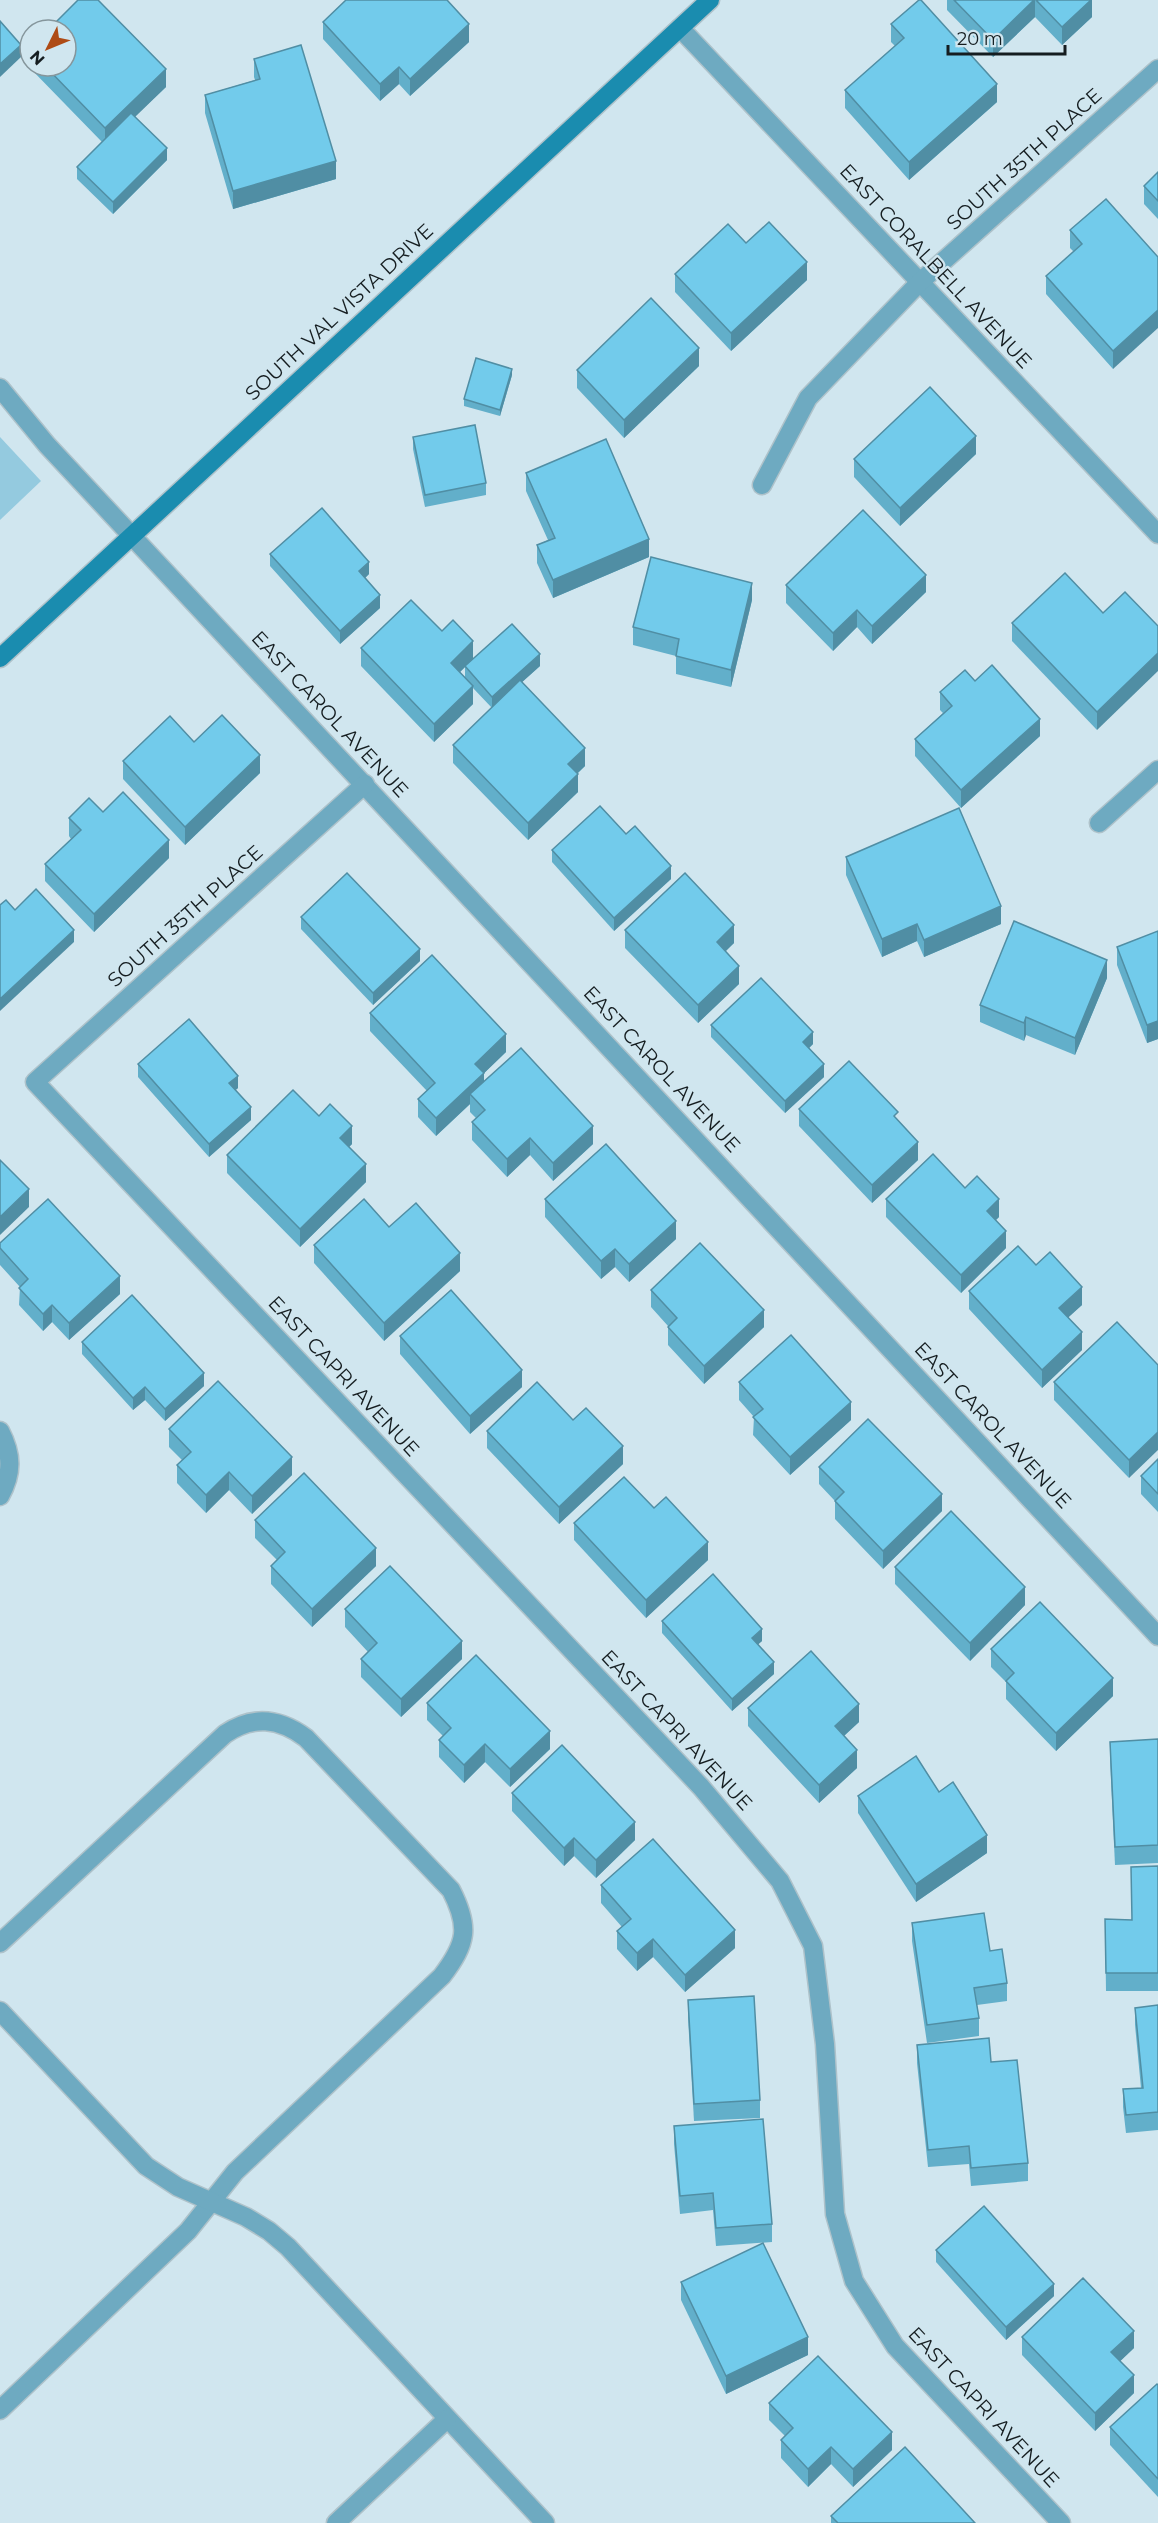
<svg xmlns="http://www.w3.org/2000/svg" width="1158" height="2523" viewBox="0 0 1158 2523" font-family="Montserrat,sans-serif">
<rect width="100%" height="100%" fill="#d0e6ef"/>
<path fill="#94cadf" d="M0,437L41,481L0,520Z"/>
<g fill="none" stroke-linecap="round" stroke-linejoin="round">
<g stroke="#aec2ca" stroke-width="21">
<g id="lane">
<path d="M0,1431C12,1454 13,1473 0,1496"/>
<path d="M0,1943L225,1734C253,1715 279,1718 306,1738L451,1890C470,1927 467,1943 442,1976L235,2172L188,2231L0,2410"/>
<path d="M0,2011L146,2166L178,2187L246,2217L269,2231L288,2247L545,2523"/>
<path d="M336,2523L447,2419"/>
</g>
</g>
<g stroke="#aec2ca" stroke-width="21">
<g id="street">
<path d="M680,28L1158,534"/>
<path d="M0,388L47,445L1158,1636"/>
<path d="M762,485L808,398L920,282L1158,69"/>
<path d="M365,784L35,1082L701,1787L780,1881L813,1946L825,2044L835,2214L854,2281L895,2346L1061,2523"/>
<path d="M1099,823L1158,770"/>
</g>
</g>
<g stroke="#aec2ca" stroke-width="21">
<path id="secondary" d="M0,658L710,0"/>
</g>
<use href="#lane" stroke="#6eaac1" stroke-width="18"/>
<use href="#street" stroke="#6eaac1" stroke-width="18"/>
<use href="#secondary" stroke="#1a8caf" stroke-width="18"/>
</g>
<g fill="#62afca" fill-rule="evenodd">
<path d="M947,0H1092V17L1062,45L1035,17L993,57L947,10Z"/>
<path d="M323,22L469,42L410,96L399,84L380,101L323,39Z"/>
<path d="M891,24L997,102L909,180L845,108V90L895,46L891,42Z"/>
<path d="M30,48V66H66L166,87L135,116L167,160L113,214L77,179V167L102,142L29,67V49Z"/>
<path d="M254,59L336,179L233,209L205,113V95L255,80L254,77Z"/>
<path d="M1158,172V219L1144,204V186Z"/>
<path d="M1070,230L1158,257L1113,369L1046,294V276L1074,252L1070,248Z"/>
<path d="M675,274L807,280L731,351L675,292Z"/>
<path d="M699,366L624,438L577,388V370Z"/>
<path d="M512,375L500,416L464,406V399Z"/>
<path d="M413,437L486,483V495L425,507L413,449Z"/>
<path d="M976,454L900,526L854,477V459Z"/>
<path d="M526,473L649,557L553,598L537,563V545L548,540L526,491Z"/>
<path d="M270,554L369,574L365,578L380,608L340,644L270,566Z"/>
<path d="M786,585L926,592L872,644L857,627L833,651L786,603Z"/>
<path d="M752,600L731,687L676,674V656L633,645V627Z"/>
<path d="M1103,613L1097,730L1012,641V623Z"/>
<path d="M442,631L473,659L540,666L522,682L585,766L577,774L578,792L528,840L453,763V745L492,708L473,688V704L434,742L361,666V648ZM465,667V678L460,672Z"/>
<path d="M975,681L1040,736L961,808L915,756V739L943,713L940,710V692Z"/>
<path d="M194,742L260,773L185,845L123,779V761Z"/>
<path d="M103,812L169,858L94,932L45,881V864L71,839L69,836V818Z"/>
<path d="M626,834L671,879L614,931L552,862V850Z"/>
<path d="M846,857L1001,924L924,957L917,941L882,957L846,875Z"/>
<path d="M301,917L420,961L373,1005L301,929Z"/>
<path d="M625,930L734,943L725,951L739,984L698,1023L625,948Z"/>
<path d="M1158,931V1039L1147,1043L1117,965V947Z"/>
<path d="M1107,978L1075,1055L1026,1035L1024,1041L980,1022V1005Z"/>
<path d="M370,1013L506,1052L484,1073V1082L593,1144L553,1181L530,1155L507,1177L472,1140V1122L476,1118L470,1112V1104L436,1136L418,1117V1099L427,1091L370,1031Z"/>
<path d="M711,1025L813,1044L809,1048L824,1077L785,1113L711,1037Z"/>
<path d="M138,1064L238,1088L235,1090L251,1120L209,1157L138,1077Z"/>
<path d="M799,1109L918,1160L872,1203L799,1126Z"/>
<path d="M319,1116L352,1144L349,1147L366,1182L300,1247L227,1173V1155Z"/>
<path d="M965,1188L999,1217L996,1220L1006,1248L961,1293L886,1217V1199Z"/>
<path d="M545,1199L676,1239L629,1282L615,1267L601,1279L545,1217Z"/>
<path d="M389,1227L460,1271L384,1341L314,1263V1245Z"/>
<path d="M0,1243L120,1294L69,1340L52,1322L43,1331L19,1305L20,1287L0,1265Z"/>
<path d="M1036,1265L1082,1305L1068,1317L1082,1350L1042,1388L969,1309V1291Z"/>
<path d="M651,1290L764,1327L704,1384L668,1345V1326L651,1307Z"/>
<path d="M400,1336L522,1387L470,1434L400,1354Z"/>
<path d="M82,1342L204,1386L165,1421L145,1400L133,1410L82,1354Z"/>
<path d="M1158,1365L1129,1478L1054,1400V1382Z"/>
<path d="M739,1382L851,1420L790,1475L753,1435L754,1417L739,1400Z"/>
<path d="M573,1420L623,1464L559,1524L487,1448V1431Z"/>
<path d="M169,1429L292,1475L252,1514L229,1490L206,1513L177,1483V1465L182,1460L169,1447Z"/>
<path d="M1158,1459V1512L1141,1494V1476Z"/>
<path d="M819,1467L942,1511L883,1569L835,1519V1501L819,1484Z"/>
<path d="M654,1508L708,1560L646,1618L574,1540V1523Z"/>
<path d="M255,1520L376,1566L312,1627L271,1584V1566L277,1560L255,1538Z"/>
<path d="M895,1567L1025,1605L970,1661L895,1584Z"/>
<path d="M345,1609L462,1659L401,1717L361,1677V1659L368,1652L345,1627Z"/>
<path d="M662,1621L762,1641L758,1644L774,1674L732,1711L662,1633Z"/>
<path d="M991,1649L1113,1696L1056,1751L1006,1699V1682L991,1667Z"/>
<path d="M427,1703L550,1749L510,1787L485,1762L464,1783L439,1757V1740L443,1736L427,1720Z"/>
<path d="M748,1708L859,1722L844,1736L857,1768L819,1803L748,1726Z"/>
<path d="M1158,1739V1863L1115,1865L1110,1759V1742Z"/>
<path d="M939,1792L987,1853L916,1902L858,1813V1796Z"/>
<path d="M512,1793L635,1840L596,1878L574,1856L564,1866L512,1811Z"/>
<path d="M1158,1866V1991H1106L1105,1919L1131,1920Z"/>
<path d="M601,1885L735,1948L685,1992L653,1957L637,1971L617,1949V1931L622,1927L601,1903Z"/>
<path d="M912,1923L990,1951L1007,1983V2001L977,2005L979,2018V2036L927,2043L912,1941Z"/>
<path d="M688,2000L760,2100V2118L694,2121L688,2018Z"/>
<path d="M1158,2005V2130L1126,2133L1123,2107V2089L1141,2088L1135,2025V2008Z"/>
<path d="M917,2045L991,2062L1028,2163V2181L971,2186L969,2164L928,2167L917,2063Z"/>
<path d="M674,2126L772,2224V2242L716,2246L713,2210L680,2214L674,2144Z"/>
<path d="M936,2250L1054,2296L1006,2340L936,2262Z"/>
<path d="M681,2282L808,2355L726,2394L681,2300Z"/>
<path d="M1022,2337L1134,2348L1120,2361L1134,2393L1095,2431L1022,2355Z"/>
<path d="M1158,2385V2497L1110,2445V2427Z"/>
<path d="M769,2403L892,2450L853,2487L831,2464L808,2487L781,2458V2440L785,2436L769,2420Z"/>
<path d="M831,2516L975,2523H831Z"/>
</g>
<g fill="#508ea4">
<path d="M1034,0H1035V17L993,57V40Z"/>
<path d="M1091,0H1092V17L1062,45V27Z"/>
<path d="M469,24V42L410,96V79Z"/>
<path d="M21,45V57L0,77V64Z"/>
<path d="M399,67V84L380,101V84Z"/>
<path d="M166,69V87L105,146V128Z"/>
<path d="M997,84V102L909,180V162Z"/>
<path d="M167,148V160L113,214V202Z"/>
<path d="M336,161V179L233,209V191Z"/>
<path d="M807,262V280L731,351V333Z"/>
<path d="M1158,310V328L1113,369V351Z"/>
<path d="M699,348V366L624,438V420Z"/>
<path d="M512,369V375L500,416V410Z"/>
<path d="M976,436V454L900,526V508Z"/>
<path d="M649,539V557L553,598V580Z"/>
<path d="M369,562V574L359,584V571Z"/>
<path d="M926,575V592L872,644V626Z"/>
<path d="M752,583V600L731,687V670Z"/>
<path d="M380,595V608L340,644V631Z"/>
<path d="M857,610V627L833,651V633Z"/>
<path d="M473,641V659L451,681V663Z"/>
<path d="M1158,653V671L1097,730V712Z"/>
<path d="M540,654V666L492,709V697Z"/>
<path d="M473,686V704L434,742V724Z"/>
<path d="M1040,719V736L961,808V790Z"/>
<path d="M585,748V766L568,782V764Z"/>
<path d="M260,755V773L185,845V827Z"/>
<path d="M578,774V792L528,840V823Z"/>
<path d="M169,840V858L94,932V914Z"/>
<path d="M671,866V879L614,931V918Z"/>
<path d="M1001,906V924L924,957V940Z"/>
<path d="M917,924V941L882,957V939Z"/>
<path d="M734,925V943L717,960V942Z"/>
<path d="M74,930V942L0,1011V999Z"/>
<path d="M420,949V961L373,1005V993Z"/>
<path d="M1107,960V978L1075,1055V1038Z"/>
<path d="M739,966V984L698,1023V1005Z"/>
<path d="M1026,1017V1035L1024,1041V1023Z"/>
<path d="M1158,1021V1039L1147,1043V1025Z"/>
<path d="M813,1032V1044L803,1054V1042Z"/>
<path d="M506,1034V1052L475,1082V1064Z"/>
<path d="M824,1064V1077L785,1113V1101Z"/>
<path d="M484,1073V1091L470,1094V1104L436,1136V1118Z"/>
<path d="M238,1076V1088L229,1096V1083Z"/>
<path d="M251,1107V1120L209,1157V1144Z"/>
<path d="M352,1126V1144L340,1156V1138Z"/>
<path d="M593,1126V1144L553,1181V1163Z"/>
<path d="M530,1138V1155L507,1177V1159Z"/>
<path d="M918,1142V1160L872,1203V1185Z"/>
<path d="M366,1164V1182L300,1247V1229Z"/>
<path d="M29,1189V1207L0,1235V1217Z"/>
<path d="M999,1199V1217L987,1228V1211Z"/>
<path d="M676,1221V1239L629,1282V1264Z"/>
<path d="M1006,1231V1248L961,1293V1275Z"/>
<path d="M615,1249V1267L601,1279V1261Z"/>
<path d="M460,1253V1271L384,1341V1323Z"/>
<path d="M120,1276V1294L69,1340V1323Z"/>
<path d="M1082,1287V1305L1059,1326V1308Z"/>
<path d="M52,1305V1322L43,1331V1314Z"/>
<path d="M764,1310V1327L704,1384V1366Z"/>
<path d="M1082,1332V1350L1042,1388V1370Z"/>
<path d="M522,1370V1387L470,1434V1416Z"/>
<path d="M204,1373V1386L165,1421V1409Z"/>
<path d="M145,1387V1400L133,1410V1398Z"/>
<path d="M851,1402V1420L790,1475V1457Z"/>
<path d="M1158,1432V1450L1129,1478V1460Z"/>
<path d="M623,1446V1464L559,1524V1507Z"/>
<path d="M292,1457V1475L252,1514V1496Z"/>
<path d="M229,1472V1490L206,1513V1495Z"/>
<path d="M942,1494V1511L883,1569V1551Z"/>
<path d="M708,1542V1560L646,1618V1600Z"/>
<path d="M376,1548V1566L312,1627V1609Z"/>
<path d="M1025,1587V1605L970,1661V1643Z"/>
<path d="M762,1629V1641L752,1650V1638Z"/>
<path d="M462,1641V1659L401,1717V1699Z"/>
<path d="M774,1662V1674L732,1711V1699Z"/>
<path d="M1113,1678V1696L1056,1751V1733Z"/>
<path d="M859,1704V1722L835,1744V1726Z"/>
<path d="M550,1731V1749L510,1787V1769Z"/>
<path d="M485,1744V1762L464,1783V1765Z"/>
<path d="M857,1750V1768L819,1803V1785Z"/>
<path d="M635,1822V1840L596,1878V1860Z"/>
<path d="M987,1835V1853L916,1902V1884Z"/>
<path d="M574,1838V1856L564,1866V1848Z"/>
<path d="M735,1930V1948L685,1992V1975Z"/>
<path d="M653,1939V1957L637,1971V1953Z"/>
<path d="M1054,2284V2296L1006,2340V2327Z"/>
<path d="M1134,2331V2348L1111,2370V2352Z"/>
<path d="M808,2337V2355L726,2394V2376Z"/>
<path d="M1134,2375V2393L1095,2431V2413Z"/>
<path d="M892,2432V2450L853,2487V2469Z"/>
<path d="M831,2447V2464L808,2487V2469Z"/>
</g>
<g fill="#72cbeb" stroke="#508ea4" stroke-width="1.5">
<path d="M78,0H98L166,69L105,128L45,66H66V30H48Z"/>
<path d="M346,0H447L469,24L410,79L399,67L380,84L323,22Z"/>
<path d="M919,0H921L997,84L909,162L845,90L904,38L891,24Z"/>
<path d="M954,0H1034L993,40Z"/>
<path d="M1036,0H1091L1062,27Z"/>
<path d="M0,21L21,45L0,64Z"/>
<path d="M301,45L336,161L233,191L205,95L260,79L254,59Z"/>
<path d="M131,113L167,148L113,202L77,167Z"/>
<path d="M1158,172V201L1144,186Z"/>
<path d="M1106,199L1158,257V310L1113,351L1046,276L1082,244L1070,230Z"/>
<path d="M769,222L807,262L731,333L675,274L728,224L746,243Z"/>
<path d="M651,298L699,348L624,420L577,370Z"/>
<path d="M476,358L512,369L500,410L464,399Z"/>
<path d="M930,387L976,436L900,508L854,459Z"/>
<path d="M475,425L486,483L425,495L413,437Z"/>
<path d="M606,439L649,539L553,580L537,545L555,538L526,473Z"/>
<path d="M322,508L369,562L359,571L380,595L340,631L270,554Z"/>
<path d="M863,510L926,575L872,626L857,610L833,633L786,585Z"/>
<path d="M651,557L752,583L731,670L676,656L679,639L633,627Z"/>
<path d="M1065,573L1103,613L1125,592L1158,626V653L1097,712L1012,623Z"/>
<path d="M411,600L442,631L453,620L473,641L451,663L473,686L434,724L361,648Z"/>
<path d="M512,624L540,654L492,697L465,666Z"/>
<path d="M992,665L1040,719L961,790L915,739L952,706L940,692L965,670L975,681Z"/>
<path d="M520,680L585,748L568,764L578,774L528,823L453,745Z"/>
<path d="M222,715L260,755L185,827L123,761L170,716L194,742Z"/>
<path d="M123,792L169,840L94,914L45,864L81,830L69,818L89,798L103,812Z"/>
<path d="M600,806L626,834L635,826L671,866L614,918L552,850Z"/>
<path d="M959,808L1001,906L924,940L917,924L882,939L846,857Z"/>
<path d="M347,873L420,949L373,993L301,917Z"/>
<path d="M685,873L734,925L717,942L739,966L698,1005L625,930Z"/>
<path d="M36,889L74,930L0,999V905L6,900L15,910Z"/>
<path d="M1014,921L1107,960L1075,1038L1026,1017L1024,1023L980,1005Z"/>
<path d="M1158,931V1021L1147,1025L1117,947Z"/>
<path d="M432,955L506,1034L475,1064L484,1073L436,1118L418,1099L435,1083L370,1013Z"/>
<path d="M761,978L813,1032L803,1042L824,1064L785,1101L711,1025Z"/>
<path d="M189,1019L238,1076L229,1083L251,1107L209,1144L138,1064Z"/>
<path d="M521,1048L593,1126L553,1163L530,1138L507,1159L472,1122L485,1110L470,1094Z"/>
<path d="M849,1061L898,1112L894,1116L918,1142L872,1185L799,1109Z"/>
<path d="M293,1090L319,1116L330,1104L352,1126L340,1138L366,1164L300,1229L227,1155Z"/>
<path d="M606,1144L676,1221L629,1264L615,1249L601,1261L545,1199Z"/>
<path d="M933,1154L965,1188L977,1176L999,1199L987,1211L1006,1231L961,1275L886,1199Z"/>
<path d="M0,1160L29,1189L0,1217Z"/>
<path d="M48,1199L120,1276L69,1323L52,1305L43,1314L19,1288L28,1279L0,1248V1243Z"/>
<path d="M364,1199L389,1227L416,1203L460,1253L384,1323L314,1245Z"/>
<path d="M700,1243L764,1310L704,1366L668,1327L677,1318L651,1290Z"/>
<path d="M1018,1246L1036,1265L1050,1252L1082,1287L1059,1308L1082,1332L1042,1370L969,1291Z"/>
<path d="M451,1290L522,1370L470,1416L400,1336Z"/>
<path d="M132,1295L204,1373L165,1409L145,1387L133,1398L82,1342Z"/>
<path d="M1117,1322L1158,1365V1432L1129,1460L1054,1382Z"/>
<path d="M791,1335L851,1402L790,1457L753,1417L763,1409L739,1382Z"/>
<path d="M218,1381L292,1457L252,1496L229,1472L206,1495L177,1465L191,1452L169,1429Z"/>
<path d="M537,1382L573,1420L586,1408L623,1446L559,1507L487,1431Z"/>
<path d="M868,1419L942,1494L883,1551L835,1501L844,1492L819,1467Z"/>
<path d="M1158,1459V1494L1141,1476Z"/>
<path d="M304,1473L376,1548L312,1609L271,1566L285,1552L255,1520Z"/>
<path d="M624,1477L654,1508L666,1497L708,1542L646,1600L574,1523Z"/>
<path d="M951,1511L1025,1587L970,1643L895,1567Z"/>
<path d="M390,1566L462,1641L401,1699L361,1659L377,1643L345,1609Z"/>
<path d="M713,1574L762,1629L752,1638L774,1662L732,1699L662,1621Z"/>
<path d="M1040,1602L1113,1678L1056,1733L1006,1681L1014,1673L991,1649Z"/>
<path d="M811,1651L859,1704L835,1726L857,1750L819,1785L748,1708Z"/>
<path d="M476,1655L550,1731L510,1769L485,1744L464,1765L439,1740L451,1728L427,1703Z"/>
<path d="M1158,1739V1845L1115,1847L1110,1742Z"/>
<path d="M562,1745L635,1822L596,1860L574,1838L564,1848L512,1793Z"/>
<path d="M916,1756L939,1792L953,1782L987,1835L916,1884L858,1796Z"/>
<path d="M653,1839L735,1930L685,1975L653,1939L637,1953L617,1931L631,1919L601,1885Z"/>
<path d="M1158,1866V1973H1106L1105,1919L1132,1920L1131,1867Z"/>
<path d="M984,1913L990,1951L1002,1949L1007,1983L974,1988L979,2018L927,2025L912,1923Z"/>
<path d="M754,1996L760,2100L694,2104L688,2000Z"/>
<path d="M1158,2005V2112L1126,2115L1123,2089L1143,2088L1135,2008Z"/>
<path d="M989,2038L991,2062L1017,2060L1028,2163L971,2168L969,2146L928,2150L917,2045Z"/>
<path d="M763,2119L772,2224L716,2228L713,2193L680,2196L674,2126Z"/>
<path d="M984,2206L1054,2284L1006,2327L936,2250Z"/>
<path d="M763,2243L808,2337L726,2376L681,2282Z"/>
<path d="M1083,2278L1134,2331L1111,2352L1134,2375L1095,2413L1022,2337Z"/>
<path d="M818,2356L892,2432L853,2469L831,2447L808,2469L781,2440L793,2428L769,2403Z"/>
<path d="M1157,2384L1158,2385V2479L1110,2427Z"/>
<path d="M905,2447L975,2523H838L831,2516Z"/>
</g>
<g text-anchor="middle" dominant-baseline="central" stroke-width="4.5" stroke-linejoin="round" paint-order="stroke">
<g font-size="20" fill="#151d20" stroke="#d0e6ef">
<text transform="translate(1024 159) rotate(-42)">SOUTH 35TH PLACE</text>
<text transform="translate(936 266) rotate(47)">EAST CORALBELL AVENUE</text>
<text transform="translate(339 312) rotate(-43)">SOUTH VAL VISTA DRIVE</text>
<text transform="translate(330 714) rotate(47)">EAST CAROL AVENUE</text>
<text transform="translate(185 916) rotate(-42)">SOUTH 35TH PLACE</text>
<text transform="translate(662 1069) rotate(47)">EAST CAROL AVENUE</text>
<text transform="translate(344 1376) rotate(47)">EAST CAPRI AVENUE</text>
<text transform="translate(993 1425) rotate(47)">EAST CAROL AVENUE</text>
<text transform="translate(677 1730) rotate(47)">EAST CAPRI AVENUE</text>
<text transform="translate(984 2407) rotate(47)">EAST CAPRI AVENUE</text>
</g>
</g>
<g transform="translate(48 48) rotate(227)"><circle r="28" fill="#d0e6ef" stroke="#85969c" stroke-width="1.5"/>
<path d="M0-4.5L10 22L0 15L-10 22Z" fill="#ae4b15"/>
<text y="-9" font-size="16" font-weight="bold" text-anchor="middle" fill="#151d20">N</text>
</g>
<path d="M948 45v9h117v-9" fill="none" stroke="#151d20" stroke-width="3"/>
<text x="957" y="45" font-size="18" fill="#151d20" stroke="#d0e6ef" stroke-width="4.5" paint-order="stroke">20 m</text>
</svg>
